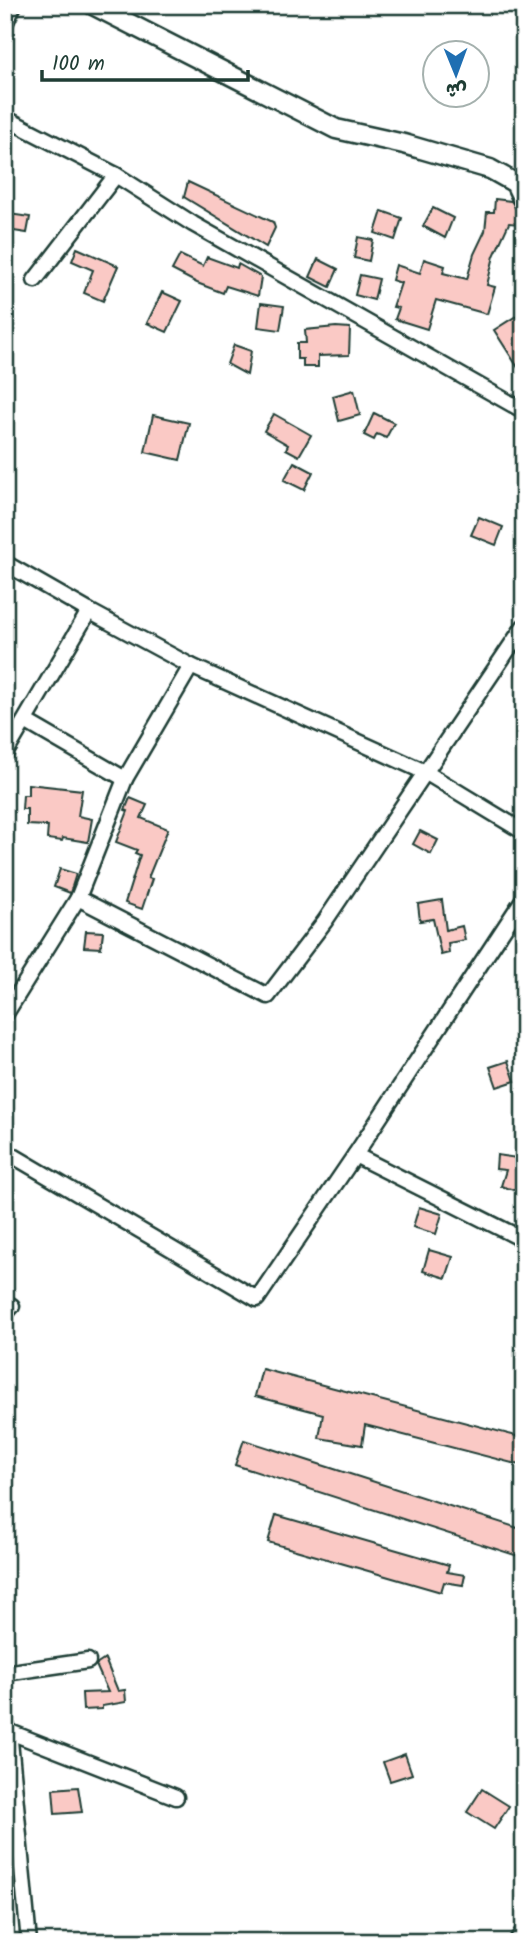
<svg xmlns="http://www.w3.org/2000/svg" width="529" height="1947" viewBox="0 0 529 1947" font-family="Kalam,'Playpen Sans Arabic',sans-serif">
<rect width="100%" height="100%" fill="#fff"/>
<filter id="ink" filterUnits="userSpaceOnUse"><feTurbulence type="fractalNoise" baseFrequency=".0143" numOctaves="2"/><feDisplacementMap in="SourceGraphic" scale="14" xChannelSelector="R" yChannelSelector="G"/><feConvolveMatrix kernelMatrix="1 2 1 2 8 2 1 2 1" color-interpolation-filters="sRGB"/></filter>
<g filter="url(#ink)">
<g fill="#fac9c5" stroke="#1f3d34" stroke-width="2">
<path d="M188,182L273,222L275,228L266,247L184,197Z"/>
<path d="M495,199L511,201L520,213L519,224L509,223L494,256L487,285L495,287L487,314L436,300L427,329L395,319L399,308L393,307L401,283L392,280L396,265L420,273L424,259L445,266L443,273L467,279L474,254L485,231L487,212H494Z"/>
<path d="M433,208L453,218L445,238L423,226Z"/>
<path d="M382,211L402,218L395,240L375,233Z"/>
<path d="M9,214L30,217L27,233L7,230Z"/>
<path d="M358,237L373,240L369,261L354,258Z"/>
<path d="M77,248L118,266L103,301L84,293L93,270L72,261Z"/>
<path d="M180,255L203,266L207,257L237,268L238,264L261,277L258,296L226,286L223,293L197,283L172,270Z"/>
<path d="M318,259L338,269L330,287L310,277Z"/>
<path d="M360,275L379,279L374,300L355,295Z"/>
<path d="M162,292L182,301L167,332L147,323Z"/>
<path d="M261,303L284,306L280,330L258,327Z"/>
<path d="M524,311V377L494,330Z"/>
<path d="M336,327L350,328L349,355L318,356V367H303V359H297V343H306L305,330Z"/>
<path d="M234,345L251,351L247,375L227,364Z"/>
<path d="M354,390L360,415L339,421L333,396Z"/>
<path d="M374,413L394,423L386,438L377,434L374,440L364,435Z"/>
<path d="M274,414L311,435L299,456L286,449L288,445L264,431Z"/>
<path d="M153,415L189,423L180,460L145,452Z"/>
<path d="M294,462L313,472L304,490L284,480Z"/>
<path d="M479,517L503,527L496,545L471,535Z"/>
<path d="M28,784L82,790L78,816L92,819L88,842L63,838L62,841L47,839L48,826L27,825V809H22L23,795H28Z"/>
<path d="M130,798L147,805L141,818L168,829L148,878L152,879L142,909L125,903L140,855L135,853L137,850L116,842L128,811L125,810Z"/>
<path d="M420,831L438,840L431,854L413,844Z"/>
<path d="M60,869L76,874L70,893L54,887Z"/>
<path d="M442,900L446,930L462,926L465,940L448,943L449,953L441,955L433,919L420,921L418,904Z"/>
<path d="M86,931L103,932L101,948L84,947Z"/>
<path d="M508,1061L515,1081L497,1087L490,1067Z"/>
<path d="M497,1155L524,1159V1193L501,1186L506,1170L496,1169Z"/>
<path d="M419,1207L442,1214L436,1234L413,1227Z"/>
<path d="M429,1250L453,1257L446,1278L423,1271Z"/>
<path d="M262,1369L524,1438V1466L365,1425L362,1445L319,1438L323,1414L255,1396Z"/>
<path d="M244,1440L524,1530V1558L235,1465Z"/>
<path d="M276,1515L449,1565L447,1572L465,1575L463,1585L444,1582L441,1592L268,1542Z"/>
<path d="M105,1659L118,1691L125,1690L126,1702L102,1706V1709L83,1710L82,1693L108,1692L96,1665Z"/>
<path d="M405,1754L412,1774L390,1781L383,1762Z"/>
<path d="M78,1787L82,1812L55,1814L53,1789Z"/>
<path d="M482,1789L509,1806L494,1829L467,1812Z"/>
</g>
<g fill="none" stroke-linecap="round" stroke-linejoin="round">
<g stroke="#1f3d34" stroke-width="19">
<g id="minor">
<path d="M5,24L14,5"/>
<path d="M5,118L116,175L193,224L524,411"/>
<path d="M35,280L116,175"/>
<path d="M5,563L89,611"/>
<path d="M25,721L125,779L191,666"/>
<path d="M5,754L89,611L191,666L425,772L524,832"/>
<path d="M78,898L268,996L325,921L524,626"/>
<path d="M5,1015L78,898L125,779"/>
<path d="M5,1151L257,1299L355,1155L524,898"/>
<path d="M355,1155L524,1240"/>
<path d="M5,1302L12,1306L5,1314"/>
<path d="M5,1673L88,1661"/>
<path d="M5,1730L176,1797"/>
<path d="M9,1730L29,1942"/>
<path d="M516,1942L524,1930"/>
</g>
</g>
<g stroke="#1f3d34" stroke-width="23">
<path id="tertiary" d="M93,5L336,129L404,144L490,169L515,183L524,202"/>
</g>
<use href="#minor" stroke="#fff" stroke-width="14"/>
<use href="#tertiary" stroke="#fff" stroke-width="18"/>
</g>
</g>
<rect width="529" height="1947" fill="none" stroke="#fff" stroke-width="28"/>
<rect x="14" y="14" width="501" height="1919" fill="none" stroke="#1f3d34" stroke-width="2.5" filter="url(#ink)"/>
<g transform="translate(456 74) rotate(179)"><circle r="33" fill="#ffffff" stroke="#a5b1ae" stroke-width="2"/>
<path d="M0-5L12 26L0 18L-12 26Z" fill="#1f6fb2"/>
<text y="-10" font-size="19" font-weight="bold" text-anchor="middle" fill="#1f3d34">ش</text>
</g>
<path d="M42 70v10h206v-10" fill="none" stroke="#1f3d34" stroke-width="3.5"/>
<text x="52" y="70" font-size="21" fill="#1f3d34" stroke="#ffffff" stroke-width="5" paint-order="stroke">100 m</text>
</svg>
